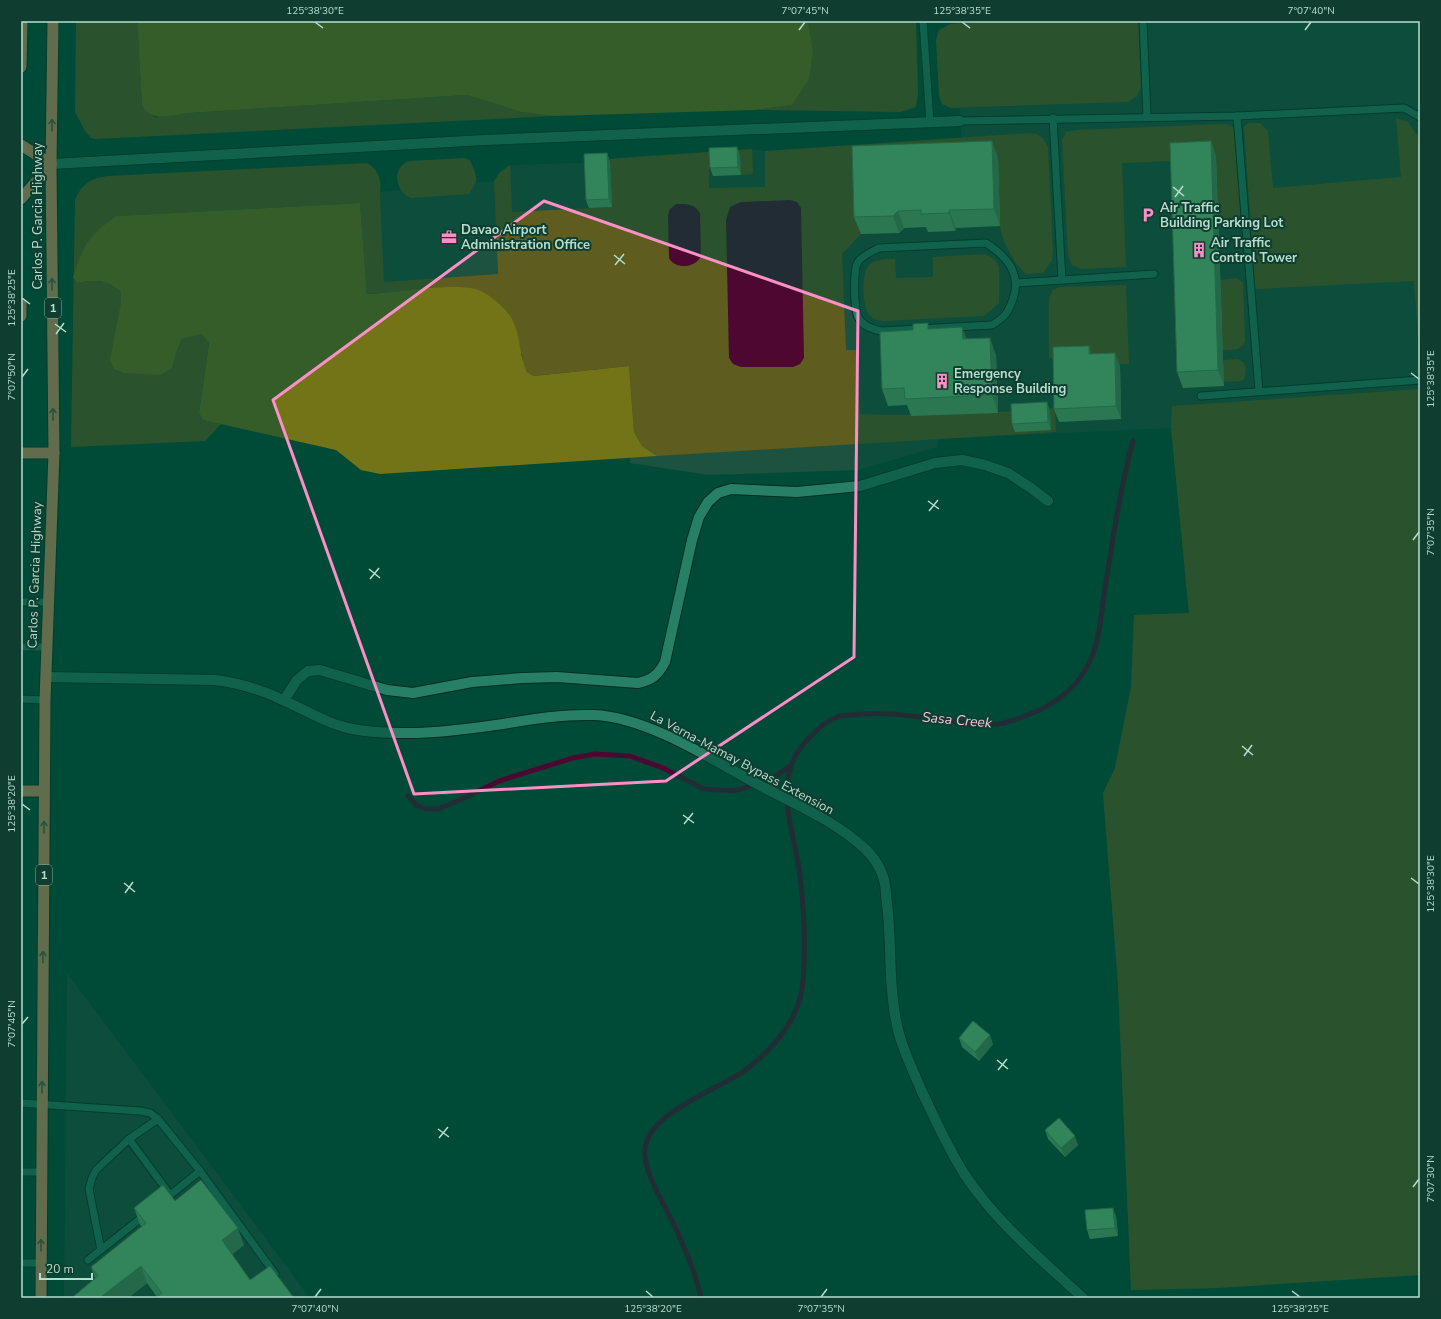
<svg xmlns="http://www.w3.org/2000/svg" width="1441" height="1319" viewBox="0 0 1441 1319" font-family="'Nunito Sans',sans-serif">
<rect width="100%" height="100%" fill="#004b38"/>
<g fill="#1d5140">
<path d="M1121,21H1420V1275L1217,1288L1131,1290L1118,984L1103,793L1115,768L1131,687L1134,615L1189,613L1171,428L938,439V447L858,470L708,475L630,463L612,207L496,214L498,275L384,282L380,192L494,181L500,172L510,165L610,162V159L626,157L752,149L765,151L837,147L961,138L960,108L1128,102Z"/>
<path d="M67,973L310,1298H64Z"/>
</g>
<g fill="#5e5d1f">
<path d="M76,21H137L142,105L154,117L189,113L467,95L521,112L553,116L96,139L91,138L85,131L75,112Z"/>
<path d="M808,21H916L918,92L916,107L901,112L755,110L792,105L813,50Z"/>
<path d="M995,21H1138L1141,86L1137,96L1128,102L951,108L942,104L939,96L936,40L939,30L950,24Z"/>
<path d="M1396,118L1408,122L1420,139V358L1414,281L1255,289L1244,127L1248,123H1260L1268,131L1273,188L1401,177Z"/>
<path d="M1225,124L1234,127L1236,131L1241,215L1235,219L1218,220L1176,159L1171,161L1122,163L1126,267L1081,269L1072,265L1068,256L1062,140L1066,132L1076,130Z"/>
<path d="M1029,133C1040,134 1044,138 1048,147L1053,252L1052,260L1043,273L1026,274C1014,264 1002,241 1000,226L858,163L861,234L842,254L846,350H856L860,414C925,417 990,413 1055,408L1056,432L657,456L642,446L634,432L629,366L534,376L527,372L523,364L522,354L450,288L367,294L360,203L117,216L77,283C96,280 106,279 121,292V303L172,368L176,353L182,339L202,334L209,342L199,413L203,420L221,424L205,441L71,447L75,200C82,184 90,178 108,176L367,163C378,169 382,180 380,192L384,282L498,274L494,181L500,172L510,165L512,212L612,207L610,159L752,149L753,172L752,174L741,175L740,156L709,157V188L765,187V151Z"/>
<path d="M464,158L470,160C477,178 480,178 469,194L411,198C395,191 391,168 409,161Z"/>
<path d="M985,254L994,259L999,266V303L984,316L883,321C878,320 873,319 869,315C862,306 861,271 870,264C877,259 887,259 895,259L896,278L933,277V257Z"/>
<path d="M1237,278L1243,283L1245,342C1240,351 1232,350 1222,350L1220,280Z"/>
<path d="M1126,285L1129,364L1096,365L1095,357L1049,358V298L1053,290L1060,287Z"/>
<path d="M1238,359C1247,363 1247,370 1244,379L1241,381L1224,382V360Z"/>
<path d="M1420,389V1275L1217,1288L1131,1290L1118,984L1103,793L1115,768L1131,687L1134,615L1189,613L1171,428L1172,406Z"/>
</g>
<g fill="#737318">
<path d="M137,21H808L813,50L809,79L792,105L755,110L553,116L521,112L467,95L189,113C172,115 150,123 142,105Z"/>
<path d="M360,203L367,294C397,293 448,283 475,289C486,291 507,309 512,319C521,336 519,356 527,372L534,376L629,366L634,432L642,446L657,456L380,474L361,470L336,450L203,420L199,413L209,343L202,334L182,339L176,353L172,368L160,375L124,373L114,369L110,360L121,303V292C106,279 96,280 77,283L73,277C83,246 90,233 117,216Z"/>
</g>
<g fill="#4d0832">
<path d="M790,200L797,202L801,208L804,358L800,364L793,367H741L733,364L729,358L726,220L730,207L741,202Z"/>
<path d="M676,204C686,204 694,203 700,213L701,256C696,268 675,270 669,258L668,215L670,209Z"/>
</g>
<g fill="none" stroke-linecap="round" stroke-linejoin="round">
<g stroke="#4d0832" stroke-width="5">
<path d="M408,796L416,805L426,809H438L460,800L499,781L573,758L595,754L630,756L663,768L704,789L733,791L769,781L790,766"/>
<path d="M701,1298C696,1273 685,1249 674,1225C665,1206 642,1170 645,1148C650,1111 721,1089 747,1069C774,1048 801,1017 803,981C806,944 804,905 799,868C792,824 771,775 809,738C817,730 826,721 837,717C844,715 854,715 861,714C893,712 925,718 956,722C966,723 976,726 986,725C1004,725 1021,718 1037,711C1060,701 1078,685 1089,663C1100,642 1101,612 1105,588C1113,538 1120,489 1133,441"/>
</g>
<g stroke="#002e21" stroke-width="9">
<g id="service">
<path d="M923,21L930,122"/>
<path d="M1143,21L1147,117"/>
<path d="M1237,116L1259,391"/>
<path d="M1053,118L1062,280"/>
<path d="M960,121L1237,116L1404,108L1420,117"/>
<path d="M986,243C1006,256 1022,273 1013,299C1008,313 1005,317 992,325L881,331C872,329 862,326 858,317C854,308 853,269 858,262C863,255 871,252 879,248Z"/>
<path d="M1017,283L1154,274"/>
<path d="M1201,396L1420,380"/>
<path d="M21,602H48"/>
<path d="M21,647H47"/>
<path d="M21,699L45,700"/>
<path d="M21,1103L140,1111L150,1113L158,1119L200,1171L275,1274"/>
<path d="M129,1139L168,1192"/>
<path d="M21,1172H42"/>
<path d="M164,1200L200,1171"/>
<path d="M101,1250L89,1189L92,1178L96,1170L129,1139L158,1119"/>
<path d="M88,1260L145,1215"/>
<path d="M21,1263H41"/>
</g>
</g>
<g stroke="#002e21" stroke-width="12">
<g id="minor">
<path d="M51,164L485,140L960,121"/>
<path d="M284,700L297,680L308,671L320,670L387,690L413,693L472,682L522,678L557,677L638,683C652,680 658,675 665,662L692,540L699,517L708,502L718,493L731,489L797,492L860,486L935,463L962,460L985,465L1008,473L1031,488L1048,501"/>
</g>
</g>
<g stroke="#002e21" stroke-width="12">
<path id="secondary" d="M46,677L215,680C240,683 262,690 285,701C309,712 331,726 358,730C406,737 455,731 503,724C533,719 564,714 594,715C648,717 714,761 761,786C793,803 828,818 856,841C869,851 880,864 884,880C886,887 886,896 887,904C892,942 888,982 896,1020C900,1045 913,1070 923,1094C936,1121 949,1150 965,1175C996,1222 1042,1260 1083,1298"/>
</g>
<g stroke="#002e21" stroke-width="13">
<g id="trunk">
<path d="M21,67L22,21"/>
<path d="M21,145L51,164"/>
<path d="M21,199L51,164"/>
<path d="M21,303V316"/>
<path d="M21,453H54"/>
<path d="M21,791H44"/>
<path d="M41,1298L45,700L54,453L51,164L53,21"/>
</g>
</g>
<use href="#service" stroke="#277f65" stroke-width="7"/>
<use href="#minor" stroke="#277f65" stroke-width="10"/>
<use href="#secondary" stroke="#277f65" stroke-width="10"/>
<use href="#trunk" stroke="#d49665" stroke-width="11"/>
</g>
<g fill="#60ae71">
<path d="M1211,141L1216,158L1224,386L1183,388L1177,372Z"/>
<path d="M737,147L740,156L741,175L713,176L710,168Z"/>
<path d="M607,153L610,162L612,207L589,208L586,200Z"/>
<path d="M998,158L1000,226L956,228L955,231L928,232L926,227L904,228L899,233L861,234L854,217Z"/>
<path d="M930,329L967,339L996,355L998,413L911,416L907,405L888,406L882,389L913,330Z"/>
<path d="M1092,354L1120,366L1121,419L1059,422L1054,409Z"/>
<path d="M1050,411L1051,430L1015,432L1012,424Z"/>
<path d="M959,1038L993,1044L979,1061L962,1047Z"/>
<path d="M1045,1130L1078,1145L1065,1157L1048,1139Z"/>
<path d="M175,1201L244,1245L232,1254L250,1280L294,1298L157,1297L147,1283L128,1298H74L73,1297L95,1278L91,1267L142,1227L140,1225L134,1208Z"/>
<path d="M1116,1216L1118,1236L1090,1239L1087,1230Z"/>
</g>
<g fill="#4e8d5c">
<path d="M992,141L998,158L1000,226L994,209Z"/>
<path d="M1211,141L1216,158L1224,386L1218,370Z"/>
<path d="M737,147L740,156L741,175L738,167Z"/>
<path d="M607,153L610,162L612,207L609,199Z"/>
<path d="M949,210L956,228L955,231L949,213Z"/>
<path d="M898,211L904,228L899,233L893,216Z"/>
<path d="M962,327L969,345L963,339Z"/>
<path d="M990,338L996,355L998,413L992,395Z"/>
<path d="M1089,346L1093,359L1089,354Z"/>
<path d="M1115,353L1120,366L1121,419L1116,406Z"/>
<path d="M1047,402L1050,411L1051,430L1048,422Z"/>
<path d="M990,1035L993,1044L979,1061L975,1052Z"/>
<path d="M1075,1136L1078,1145L1065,1157L1061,1148Z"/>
<path d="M1113,1208L1116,1216L1118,1236L1115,1228Z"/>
<path d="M238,1228L244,1245L229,1257L222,1240Z"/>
<path d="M141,1266L147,1283L128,1298H103L102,1296Z"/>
</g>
<g fill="#70ca83" stroke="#4e8d5c">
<path d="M992,141L994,209L949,210V213L921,214V210L898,211L893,216L854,217L852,146Z"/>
<path d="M1211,141L1218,370L1177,372L1170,143Z"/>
<path d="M737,147L738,167L710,168L709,148Z"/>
<path d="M607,153L609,199L586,200L584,154Z"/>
<path d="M928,323V329L962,327L963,339L990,338L992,395L905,399L904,388L882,389L880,332L913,330V324Z"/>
<path d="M1089,346V354L1115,353L1116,406L1054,409L1053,347Z"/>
<path d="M1047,402L1048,422L1012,424L1011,404Z"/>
<path d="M973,1021L990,1035L975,1052L959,1038Z"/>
<path d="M1059,1118L1075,1136L1061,1148L1045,1130Z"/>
<path d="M201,1180L238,1228L222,1240L250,1280L270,1266L294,1298H156L162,1293L141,1266L102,1296L104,1298H74L73,1297L98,1276L91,1267L146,1223L134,1208L163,1185L175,1201Z"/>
<path d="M1113,1208L1115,1228L1087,1230L1085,1210Z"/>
</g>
<defs><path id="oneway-shaft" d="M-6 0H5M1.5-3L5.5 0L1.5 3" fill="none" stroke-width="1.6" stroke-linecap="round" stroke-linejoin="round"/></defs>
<g stroke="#545d43">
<use href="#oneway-shaft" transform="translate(52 125) rotate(-89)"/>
<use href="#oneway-shaft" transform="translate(52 284) rotate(-90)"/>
<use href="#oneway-shaft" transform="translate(53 414) rotate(-90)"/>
<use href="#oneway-shaft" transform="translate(44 827) rotate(-90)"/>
<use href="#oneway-shaft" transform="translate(43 957) rotate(-90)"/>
<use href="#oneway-shaft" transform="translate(42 1087) rotate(-90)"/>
<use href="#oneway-shaft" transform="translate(41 1245) rotate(-90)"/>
</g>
<path d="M0 0H1441V1319H0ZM544,201L858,311L854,657L666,781L414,794L273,400Z" fill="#004b38" fill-opacity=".55" fill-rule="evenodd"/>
<path fill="none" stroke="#fb8fc6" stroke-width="3" stroke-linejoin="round" d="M544,201L858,311L854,657L666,781L414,794L273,400Z"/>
<path fill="none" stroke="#b6dece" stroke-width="1.5" d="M315,22L323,28M962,22L970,28M799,30L805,22M1305,30L1311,22M1173,187L1184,196M1175,197L1183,186M614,255L625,264M615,265L624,254M22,298L30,304M55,324L66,332M56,334L64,323M1411,373L1419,379M22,377L28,369M928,501L939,509M929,511L938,500M1413,540L1419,532M369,569L380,578M370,579L379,568M1242,746L1253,755M1244,756L1252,745M22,804L30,810M683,815L694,823M684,824L693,813M1411,878L1419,884M124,883L135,892M125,893L133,882M22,1024L28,1017M997,1060L1008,1069M998,1070L1007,1059M438,1129L449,1137M439,1138L448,1127M1413,1187L1419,1179M646,1291L653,1297M1292,1291L1300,1297M315,1297L321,1289M821,1297L827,1289"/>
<defs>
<g id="parking-bare" transform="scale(1.2)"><path d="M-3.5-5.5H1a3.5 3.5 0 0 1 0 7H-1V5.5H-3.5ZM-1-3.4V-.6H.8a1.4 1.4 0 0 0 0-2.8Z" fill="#fb8fc6" stroke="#0f3e30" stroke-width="2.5" paint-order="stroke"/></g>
<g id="office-bare" transform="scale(1.2)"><path d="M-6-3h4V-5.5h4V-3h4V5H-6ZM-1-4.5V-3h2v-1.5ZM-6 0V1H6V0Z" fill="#fb8fc6" stroke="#0f3e30" stroke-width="2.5" paint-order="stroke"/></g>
<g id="building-bare" transform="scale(1.2)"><path d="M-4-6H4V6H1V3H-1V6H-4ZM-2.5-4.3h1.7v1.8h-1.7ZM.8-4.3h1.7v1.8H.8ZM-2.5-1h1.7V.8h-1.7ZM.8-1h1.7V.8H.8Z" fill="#fb8fc6" stroke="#0f3e30" stroke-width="2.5" paint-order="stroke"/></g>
</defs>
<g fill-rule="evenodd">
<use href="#parking-bare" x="1148" y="215"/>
<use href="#office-bare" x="449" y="237"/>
<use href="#building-bare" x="1199" y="250"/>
<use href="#building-bare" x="942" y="381"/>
</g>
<g text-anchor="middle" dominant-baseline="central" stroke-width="4" stroke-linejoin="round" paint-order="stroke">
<g fill="#0f3e30" stroke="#84ae9f" stroke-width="1">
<rect x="45" y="298" width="16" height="20" rx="3"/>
<rect x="36" y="865" width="16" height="20" rx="3"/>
</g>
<g font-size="12" font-weight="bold" fill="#b6dece">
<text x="53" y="308">1</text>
<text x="44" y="875">1</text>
</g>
<g font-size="13" font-weight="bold" fill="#b6dece" stroke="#0f3e30" text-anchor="start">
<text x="1160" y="208">Air Traffic<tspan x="1160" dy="15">Building Parking Lot</tspan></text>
<text x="461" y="230">Davao Airport<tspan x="461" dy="15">Administration Office</tspan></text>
<text x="1211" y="243">Air Traffic<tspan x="1211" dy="15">Control Tower</tspan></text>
<text x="954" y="374">Emergency<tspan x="954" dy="15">Response Building</tspan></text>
</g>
<g font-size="13" fill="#b6dece" stroke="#0f3e30">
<text transform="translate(38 216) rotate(-90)">Carlos P. Garcia Highway</text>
<text transform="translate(35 575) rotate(-88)">Carlos P. Garcia Highway</text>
<text transform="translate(742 763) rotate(28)">La Verna-Mamay Bypass Extension</text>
</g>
<g font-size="14" font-style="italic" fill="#f8c4dc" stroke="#0f3e30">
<text transform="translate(957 720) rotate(5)">Sasa Creek</text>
</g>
</g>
<rect width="1441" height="1319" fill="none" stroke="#0f3e30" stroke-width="44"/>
<path d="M40 1273v6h52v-6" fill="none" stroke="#b6dece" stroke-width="2"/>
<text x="46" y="1273" font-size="12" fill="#b6dece" stroke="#0f3e30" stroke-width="3" paint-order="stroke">20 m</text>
<rect x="22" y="22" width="1397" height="1275" fill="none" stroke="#b6dece" stroke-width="1.5"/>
<g font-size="10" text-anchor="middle" fill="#b6dece">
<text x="315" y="14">125°38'30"E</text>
<text x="805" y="14">7°07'45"N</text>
<text x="962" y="14">125°38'35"E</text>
<text x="1311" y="14">7°07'40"N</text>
<text transform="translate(11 298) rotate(-90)" y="4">125°38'25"E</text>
<text transform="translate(11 377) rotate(-90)" y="4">7°07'50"N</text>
<text transform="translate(1430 379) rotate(-90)" y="4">125°38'35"E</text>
<text transform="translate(1430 532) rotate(-90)" y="4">7°07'35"N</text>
<text transform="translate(11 804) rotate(-90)" y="4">125°38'20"E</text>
<text transform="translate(1430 884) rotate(-90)" y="4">125°38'30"E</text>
<text transform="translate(11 1024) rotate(-90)" y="4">7°07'45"N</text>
<text transform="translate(1430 1179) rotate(-90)" y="4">7°07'30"N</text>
<text x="315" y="1312">7°07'40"N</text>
<text x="653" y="1312">125°38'20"E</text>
<text x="821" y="1312">7°07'35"N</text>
<text x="1300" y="1312">125°38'25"E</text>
</g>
</svg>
